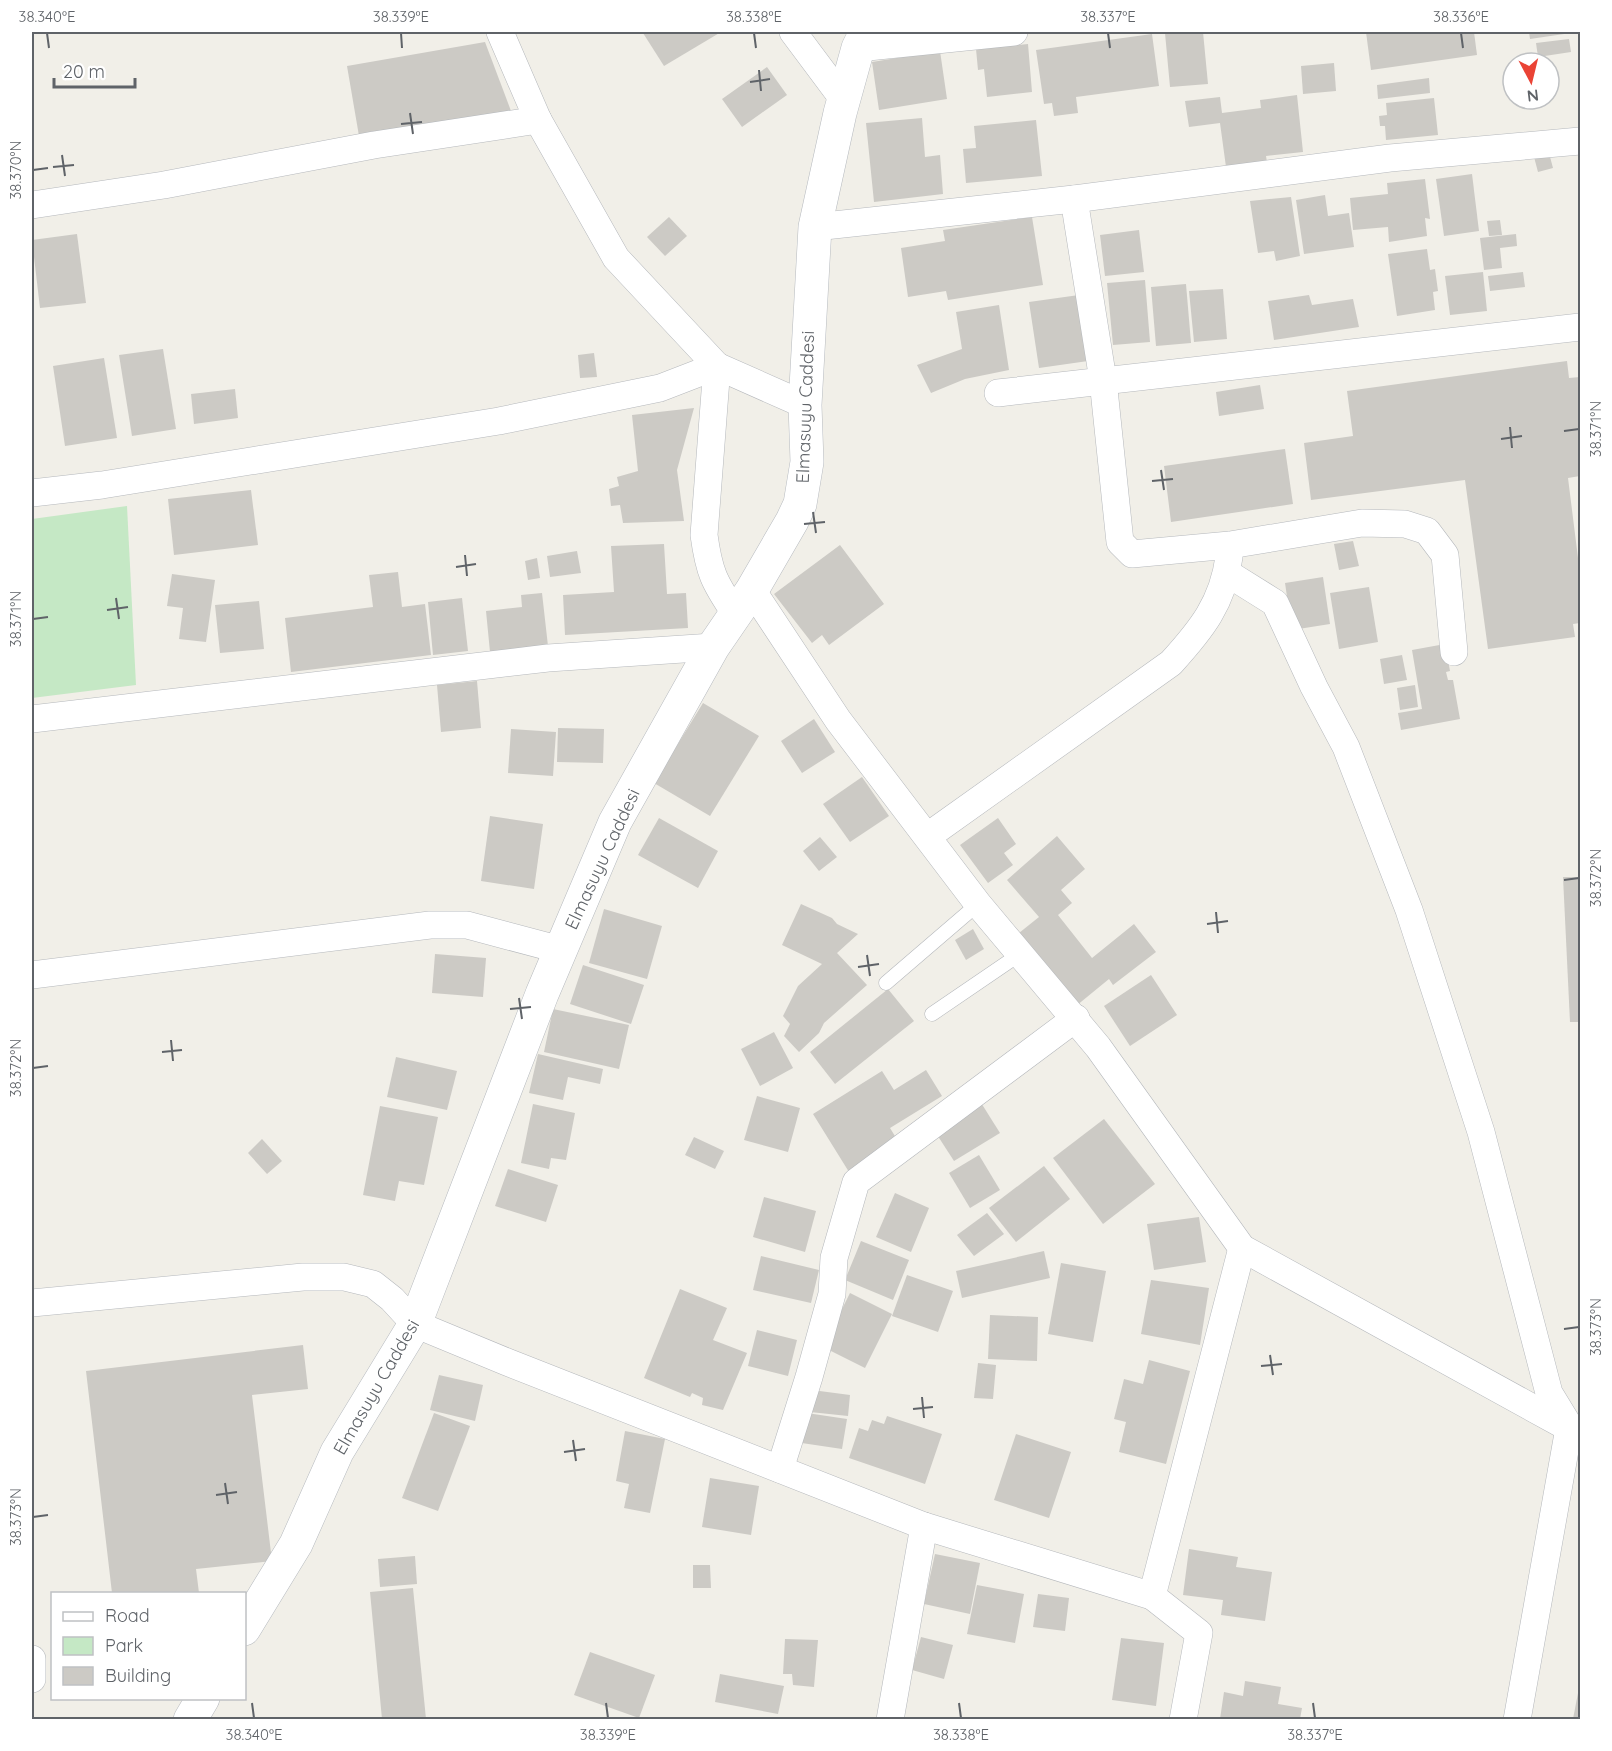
<svg xmlns="http://www.w3.org/2000/svg" width="1612" height="1751" viewBox="0 0 1612 1751" font-family="Quicksand,sans-serif">
<rect width="100%" height="100%" fill="#f1efe8"/>
<path fill="#c5e8c5" d="M127,506L136,685L32,698V519Z"/>
<g fill="#cccac5">
<path d="M645,32H721L664,66L643,33Z"/>
<path d="M1181,32H1203L1208,84L1170,87L1165,33Z"/>
<path d="M1366,32H1474L1477,55L1371,70Z"/>
<path d="M1529,32H1571V33L1530,39Z"/>
<path d="M1152,34L1159,86L1076,97L1078,113L1054,116L1052,103L1044,104L1036,50Z"/>
<path d="M1569,39L1571,52L1538,57L1536,43Z"/>
<path d="M485,42L511,111L359,136L347,66Z"/>
<path d="M1028,44L1032,92L987,97L984,69L978,70L976,49Z"/>
<path d="M940,51L947,99L879,110L872,62Z"/>
<path d="M1334,63L1336,91L1303,94L1301,66Z"/>
<path d="M767,67L787,95L742,127L722,99Z"/>
<path d="M1429,78L1430,93L1378,99L1377,85Z"/>
<path d="M1297,95L1303,152L1266,156L1267,162L1226,167L1220,123L1189,127L1185,101L1220,97L1222,113L1261,108L1260,100Z"/>
<path d="M1434,98L1438,135L1386,140L1385,126H1380L1379,116L1387,115L1386,103Z"/>
<path d="M922,118L925,157L940,155L943,194L874,202L866,123Z"/>
<path d="M1036,120L1042,176L966,183L963,149L976,148L974,126Z"/>
<path d="M1549,153L1553,168L1538,172L1534,157Z"/>
<path d="M1472,174L1479,231L1444,236L1436,179Z"/>
<path d="M1425,179L1430,219L1425,218L1427,236L1389,242L1388,227L1353,230L1350,198L1388,194L1387,183Z"/>
<path d="M1325,195L1328,216L1349,213L1354,247L1304,254L1296,200Z"/>
<path d="M1291,197L1300,256L1276,261L1274,251L1258,253L1250,201Z"/>
<path d="M669,217L687,236L665,256L647,237Z"/>
<path d="M1032,217L1043,285L948,300L946,291L908,297L901,248L945,241L943,230Z"/>
<path d="M1500,220L1502,235L1489,236L1487,221Z"/>
<path d="M1139,230L1144,272L1105,276L1100,235Z"/>
<path d="M77,234L86,303L40,308L32,240Z"/>
<path d="M1516,234L1517,246L1500,248L1502,268L1484,270L1480,238Z"/>
<path d="M1427,249L1430,270L1435,269L1438,291L1433,292L1435,310L1397,316L1388,254Z"/>
<path d="M1483,272L1487,311L1450,315L1445,276Z"/>
<path d="M1523,272L1525,287L1490,291L1488,276Z"/>
<path d="M1145,280L1150,342L1113,345L1107,283Z"/>
<path d="M1186,284L1191,343L1156,346L1151,287Z"/>
<path d="M1223,289L1227,339L1194,342L1189,291Z"/>
<path d="M1079,295L1088,361L1039,368L1029,302Z"/>
<path d="M1309,295L1312,305L1353,299L1359,327L1274,340L1268,301Z"/>
<path d="M999,305L1009,370L965,379L931,393L917,365L962,349L956,312Z"/>
<path d="M163,349L176,429L132,436L119,355Z"/>
<path d="M594,353L597,377L580,378L578,355Z"/>
<path d="M104,358L117,438L65,446L53,366Z"/>
<path d="M1567,361L1569,378L1580,377V476L1568,478L1580,574V623L1573,624L1575,637L1488,649L1465,480L1311,500L1304,443L1353,436L1347,391Z"/>
<path d="M1260,385L1264,409L1219,416L1216,392Z"/>
<path d="M235,389L238,418L194,424L191,394Z"/>
<path d="M694,408L677,470L684,521L623,523L620,505L611,506L609,489L619,486L617,477L638,471L632,415Z"/>
<path d="M1285,449L1293,504L1171,522L1164,466Z"/>
<path d="M251,490L258,545L174,555L168,499Z"/>
<path d="M1353,541L1359,566L1339,570L1334,544Z"/>
<path d="M664,544L667,594L686,593L688,628L565,635L563,595L614,592L611,546Z"/>
<path d="M840,545L884,604L829,645L822,635L812,643L774,594Z"/>
<path d="M577,551L581,573L550,577L547,556Z"/>
<path d="M537,558L540,578L528,580L525,561Z"/>
<path d="M398,572L402,607L425,604L431,655L291,672L285,618L373,607L369,575Z"/>
<path d="M172,574L215,580L206,642L179,639L183,608L167,606Z"/>
<path d="M1323,577L1330,624L1292,630L1285,583Z"/>
<path d="M1369,587L1378,642L1339,649L1330,593Z"/>
<path d="M542,593L548,646L490,652L486,611L522,607L521,595Z"/>
<path d="M462,598L468,651L433,655L428,602Z"/>
<path d="M259,601L264,649L220,653L215,605Z"/>
<path d="M1445,644L1450,671L1446,672L1448,680H1453L1460,719L1401,730L1398,713L1422,709L1412,650Z"/>
<path d="M1402,655L1407,680L1384,684L1380,659Z"/>
<path d="M477,681L481,728L441,732L437,685Z"/>
<path d="M1415,685L1418,707L1400,710L1397,688Z"/>
<path d="M703,703L759,736L710,816L654,783Z"/>
<path d="M814,719L835,752L802,773L781,741Z"/>
<path d="M558,728L604,729L603,763L557,762Z"/>
<path d="M511,729L556,732L553,776L508,773Z"/>
<path d="M862,777L889,816L850,842L823,804Z"/>
<path d="M490,816L543,824L534,889L481,881Z"/>
<path d="M659,818L718,851L698,888L638,855Z"/>
<path d="M998,818L1016,844L1004,853L1013,865L988,883L960,845Z"/>
<path d="M1057,836L1085,869L1061,890L1072,903L1058,915L1092,958L1134,924L1156,952L1113,985L1109,979L1076,1006L1019,933L1039,917L1007,880Z"/>
<path d="M820,837L837,857L819,871L803,851Z"/>
<path d="M1563,877H1580V1022H1570Z"/>
<path d="M801,904L832,918L837,924L858,934L837,953L867,985L824,1023L819,1033L799,1052L784,1036L790,1024L783,1016L798,986L822,964L782,945Z"/>
<path d="M604,909L662,926L647,979L589,963Z"/>
<path d="M973,929L984,949L966,960L955,940Z"/>
<path d="M435,954L486,958L483,997L432,993Z"/>
<path d="M583,965L644,985L631,1024L570,1004Z"/>
<path d="M1151,975L1177,1015L1130,1046L1104,1006Z"/>
<path d="M888,989L914,1021L835,1084L810,1052Z"/>
<path d="M553,1009L629,1025L619,1069L544,1052Z"/>
<path d="M774,1032L793,1068L760,1086L741,1049Z"/>
<path d="M538,1054L603,1069L600,1084L568,1077L563,1100L529,1093Z"/>
<path d="M396,1057L457,1071L447,1110L387,1097Z"/>
<path d="M926,1070L942,1096L890,1128L898,1141L849,1172L813,1114L882,1071L894,1090Z"/>
<path d="M757,1096L800,1108L788,1152L744,1140Z"/>
<path d="M978,1098L1000,1133L954,1161L932,1127Z"/>
<path d="M533,1104L575,1113L566,1160L551,1158L549,1169L521,1163Z"/>
<path d="M380,1106L438,1117L424,1185L399,1181L395,1201L363,1195Z"/>
<path d="M1104,1119L1155,1184L1103,1224L1053,1158Z"/>
<path d="M694,1137L724,1151L715,1169L685,1155Z"/>
<path d="M262,1139L282,1161L267,1174L248,1153Z"/>
<path d="M979,1155L1000,1190L970,1208L949,1173Z"/>
<path d="M1044,1166L1070,1199L1016,1242L989,1208Z"/>
<path d="M508,1169L558,1185L546,1222L495,1206Z"/>
<path d="M895,1193L929,1208L911,1252L876,1237Z"/>
<path d="M764,1197L816,1211L805,1252L753,1237Z"/>
<path d="M987,1213L1004,1234L974,1256L957,1235Z"/>
<path d="M1199,1217L1206,1262L1154,1270L1147,1224Z"/>
<path d="M861,1241L909,1260L893,1300L845,1280Z"/>
<path d="M1044,1251L1050,1278L962,1298L956,1271Z"/>
<path d="M761,1256L819,1270L811,1303L753,1290Z"/>
<path d="M1061,1263L1106,1271L1093,1342L1048,1334Z"/>
<path d="M907,1275L953,1291L938,1332L892,1316Z"/>
<path d="M1151,1280L1209,1288L1200,1345L1141,1334Z"/>
<path d="M680,1289L727,1308L713,1340L747,1353L723,1410L702,1405L703,1398L692,1393L690,1397L644,1378Z"/>
<path d="M850,1293L892,1314L865,1368L823,1347Z"/>
<path d="M990,1315L1038,1317L1037,1361L988,1359Z"/>
<path d="M757,1330L797,1340L788,1376L748,1366Z"/>
<path d="M303,1345L308,1389L252,1395L272,1561L196,1569L199,1593H112L86,1371Z"/>
<path d="M1149,1360L1190,1371L1166,1464L1119,1452L1126,1422L1114,1419L1124,1379L1143,1384Z"/>
<path d="M978,1363L996,1365L993,1399L974,1398Z"/>
<path d="M439,1375L483,1385L475,1421L430,1410Z"/>
<path d="M812,1390L850,1395L848,1416L810,1412Z"/>
<path d="M800,1412L847,1419L842,1449L795,1442Z"/>
<path d="M434,1413L470,1426L438,1511L402,1498Z"/>
<path d="M887,1416L942,1434L925,1484L849,1458L859,1428L868,1431L872,1420L884,1424Z"/>
<path d="M625,1431L665,1439L650,1513L624,1508L629,1484L616,1481Z"/>
<path d="M1016,1434L1071,1452L1049,1518L994,1500Z"/>
<path d="M710,1478L759,1486L751,1535L702,1527Z"/>
<path d="M1189,1549L1238,1557L1236,1567L1272,1572L1265,1621L1221,1615L1223,1600L1183,1595Z"/>
<path d="M935,1554L980,1563L970,1614L924,1604Z"/>
<path d="M415,1556L417,1584L380,1587L378,1559Z"/>
<path d="M693,1565H710L711,1588H693Z"/>
<path d="M977,1585L1024,1594L1015,1643L967,1634Z"/>
<path d="M413,1588L426,1719H382L370,1592Z"/>
<path d="M1038,1594L1069,1598L1065,1631L1033,1627Z"/>
<path d="M921,1637L953,1645L944,1679L912,1670Z"/>
<path d="M1121,1638L1164,1643L1156,1706L1112,1700Z"/>
<path d="M785,1639L818,1640L814,1687L793,1685L792,1674H783Z"/>
<path d="M590,1652L655,1675L639,1718L574,1695Z"/>
<path d="M720,1674L784,1686L778,1714L715,1702Z"/>
<path d="M1245,1681L1281,1687L1278,1704L1302,1708L1300,1719H1220L1224,1692L1243,1696Z"/>
<path d="M1578,1693L1580,1694V1719H1573Z"/>
</g>
<g fill="none" stroke-linecap="round" stroke-linejoin="round">
<g stroke="#b5b8bc" stroke-width="15">
<g id="lane">
<path d="M886,983L978,904"/>
<path d="M932,1014L1020,954"/>
</g>
</g>
<g stroke="#b5b8bc" stroke-width="28">
<g id="street">
<path d="M500,32L538,120L616,258L717,366L704,535C709,572 714,582 735,613"/>
<path d="M793,32L843,99"/>
<path d="M858,48L1014,32"/>
<path d="M1074,199L1103,380L1120,542L1132,554L1230,545L1362,523L1405,524L1427,531L1445,555L1454,652"/>
<path d="M32,205L164,185L374,145L538,120"/>
<path d="M815,227L1074,199L1390,158L1580,141"/>
<path d="M998,393L1580,327"/>
<path d="M32,493L102,485L499,421L660,388L717,366L805,405"/>
<path d="M1227,573L1275,603L1314,687L1346,747L1409,910L1481,1132L1549,1393L1571,1429"/>
<path d="M752,590L838,720L978,904L1098,1047L1242,1248L1569,1428L1517,1720"/>
<path d="M32,719L548,658L713,647"/>
<path d="M928,836L1171,663C1201,630 1223,603 1229,557"/>
<path d="M32,975L430,925H467L561,950"/>
<path d="M32,1303L303,1277H344L373,1284L392,1299L415,1324L507,1362L924,1526L890,1720"/>
<path d="M780,1469L809,1377L832,1294L834,1258L856,1182L1076,1018"/>
<path d="M924,1526L1152,1596L1242,1248"/>
<path d="M1152,1596L1199,1633L1183,1720"/>
<path d="M32,1659V1679"/>
</g>
</g>
<g stroke="#b6babf" stroke-width="34">
<g id="secondary">
<path d="M244,1629L296,1544L337,1452L415,1324L542,994L615,822L713,647L752,590L792,521L800,504L807,462L805,405L815,227L840,113L858,48L866,32"/>
<path d="M190,1720L203,1698"/>
</g>
</g>
<use href="#lane" stroke="#fff" stroke-width="14"/>
<use href="#street" stroke="#fff" stroke-width="27"/>
<use href="#secondary" stroke="#fff" stroke-width="33"/>
</g>
<path fill="none" stroke="#5f6368" stroke-width="2" d="M47,33L49,48M401,33L402,48M754,33L756,48M1108,33L1110,48M1461,33L1463,48M759,70L761,91M750,82L770,79M410,113L413,134M401,124L422,122M62,155L65,176M53,167L74,165M33,170L48,168M1510,427L1512,448M1564,431L1579,429M1501,439L1522,436M1161,470L1164,490M1152,481L1173,479M813,512L816,533M804,524L825,522M465,555L467,576M456,567L476,564M116,598L119,619M107,610L128,607M33,619L48,617M1564,880L1579,878M1216,912L1218,933M1207,924L1228,921M867,955L870,976M858,967L879,964M519,998L522,1019M510,1009L531,1007M171,1040L173,1061M162,1052L182,1050M33,1068L48,1066M1564,1329L1579,1327M1270,1355L1273,1375M1261,1366L1282,1364M922,1397L924,1418M913,1409L933,1407M573,1440L576,1461M564,1452L585,1449M225,1483L228,1504M216,1495L237,1492M33,1517L48,1515M252,1703L254,1718M606,1703L608,1718M959,1703L961,1718M1313,1703L1315,1718"/>
<g text-anchor="middle" dominant-baseline="central" stroke-width="4.5" stroke-linejoin="round" paint-order="stroke">
<g font-size="18" fill="#5f6368" stroke="#fff">
<text transform="translate(805 407) rotate(-88)">Elmasuyu Caddesi</text>
<text transform="translate(602 859) rotate(-65)">Elmasuyu Caddesi</text>
<text transform="translate(376 1387) rotate(-60)">Elmasuyu Caddesi</text>
</g>
</g>
<rect width="1612" height="1751" fill="none" stroke="#ffffff" stroke-width="66"/>
<rect x="51" y="1592" width="195" height="108" fill="#ffffff" stroke="#bfc1c3" stroke-width="1.5"/>
<rect x="63" y="1612" width="30" height="9" fill="#ffffff" stroke="#bfc1c3" stroke-width="1.5"/>
<text x="105" y="1622" font-size="18" fill="#5f6368">Road</text>
<rect x="63" y="1637" width="30" height="18" fill="#c5e8c5" stroke="#bfc1c3" stroke-width="1.5"/>
<text x="105" y="1652" font-size="18" fill="#5f6368">Park</text>
<rect x="63" y="1667" width="30" height="18" fill="#cccac5" stroke="#bfc1c3" stroke-width="1.5"/>
<text x="105" y="1682" font-size="18" fill="#5f6368">Building</text>
<g transform="translate(1531 81) rotate(173)"><circle r="28" fill="#ffffff" stroke="#bfc1c3" stroke-width="1.5"/>
<path d="M0-4.5L10 22L0 15L-10 22Z" fill="#ea4335"/>
<text y="-9" font-size="16" font-weight="bold" text-anchor="middle" fill="#5f6368">N</text>
</g>
<path d="M54 78v9h81v-9" fill="none" stroke="#5f6368" stroke-width="3"/>
<text x="63" y="78" font-size="18" fill="#5f6368" stroke="#ffffff" stroke-width="4.5" paint-order="stroke">20 m</text>
<rect x="33" y="33" width="1546" height="1685" fill="none" stroke="#5f6368" stroke-width="2"/>
<g font-size="15" text-anchor="middle" fill="#5f6368">
<text x="47" y="22">38.340°E</text>
<text x="401" y="22">38.339°E</text>
<text x="754" y="22">38.338°E</text>
<text x="1108" y="22">38.337°E</text>
<text x="1461" y="22">38.336°E</text>
<text transform="translate(16 170) rotate(-90)" y="5">38.370°N</text>
<text transform="translate(1596 429) rotate(-90)" y="5">38.371°N</text>
<text transform="translate(16 619) rotate(-90)" y="5">38.371°N</text>
<text transform="translate(1596 878) rotate(-90)" y="5">38.372°N</text>
<text transform="translate(16 1068) rotate(-90)" y="5">38.372°N</text>
<text transform="translate(1596 1327) rotate(-90)" y="5">38.373°N</text>
<text transform="translate(16 1517) rotate(-90)" y="5">38.373°N</text>
<text x="254" y="1740">38.340°E</text>
<text x="608" y="1740">38.339°E</text>
<text x="961" y="1740">38.338°E</text>
<text x="1315" y="1740">38.337°E</text>
</g>
</svg>
